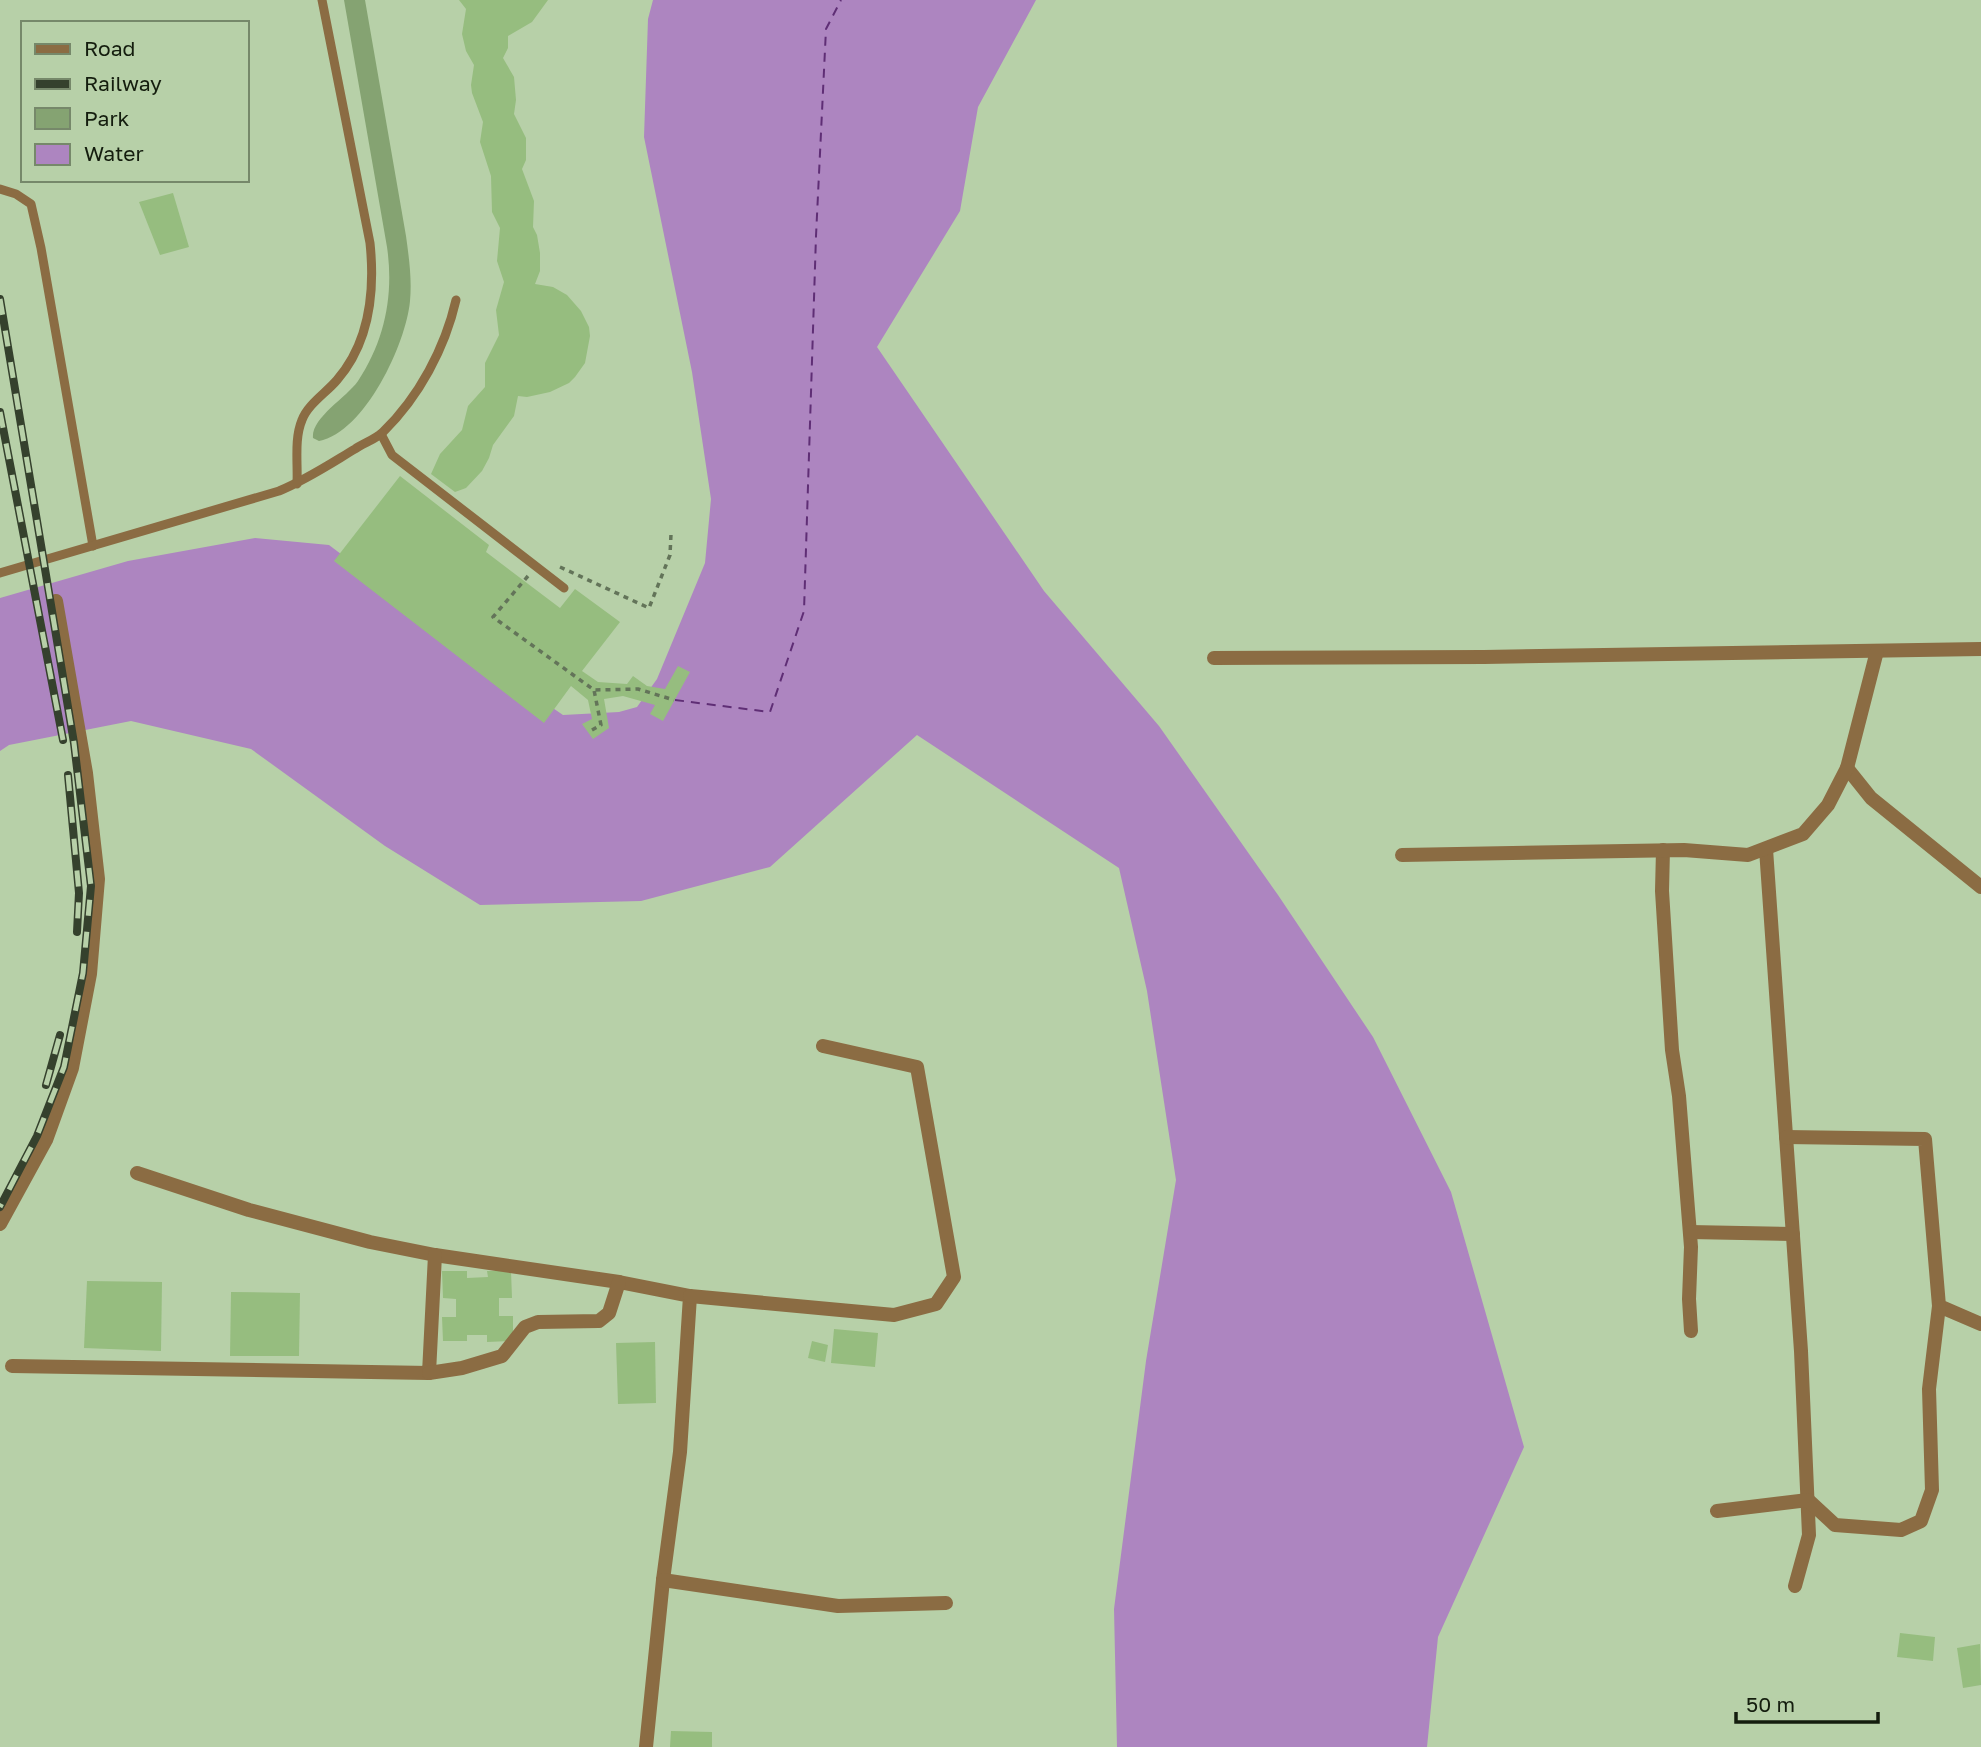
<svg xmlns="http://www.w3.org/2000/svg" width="1981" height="1747" viewBox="0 0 1981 1747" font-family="'Golos Text',sans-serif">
<rect width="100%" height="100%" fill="#b7d0a8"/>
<path fill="#85a372" d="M344,0H365L406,236C409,258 412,279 410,301C406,344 365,432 319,441L313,438C311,418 346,398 358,381C385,341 394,294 387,247Z"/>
<path fill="#ad85c0" d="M653,0H1036L978,107L960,211L877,347L1044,591L1159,726L1278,895L1373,1037L1451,1192L1524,1447L1438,1637L1427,1747H1117L1114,1609L1146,1361L1176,1180L1147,991L1119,868L917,735L770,867L641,901L480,905L385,846L251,749L131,721L9,745L0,751V598L128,561L255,538L329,545L467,649L563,715L619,712L637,707L657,679L705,563L711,499L692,372L644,137L648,19Z"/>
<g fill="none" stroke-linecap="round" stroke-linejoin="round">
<path stroke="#5f2e75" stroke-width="2" stroke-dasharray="9 7" stroke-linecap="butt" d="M675,700L770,712L804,611L816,236L826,29L841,0"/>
</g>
<g fill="#96bd7f">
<path d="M459,0H548L532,22L508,36V48L503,58L514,77L516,100L514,114L526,138V160L522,169L534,201L533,227L537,235L540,253V271L535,284L553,287L567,295L581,311L589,327L590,336L585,363L575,377L569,383L550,392L527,397L518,396L514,416L493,445L489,458L482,471L466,488L455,492L431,474L440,454L462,430L468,406L485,387V363L499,335L496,310L504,282L497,261L500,228L492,212L491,176L480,142L483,122L472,93L471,85L474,65L466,51L462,34L466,9Z"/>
<path d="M173,193L189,247L160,255L139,202Z"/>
<path d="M400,476L489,545L486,552L560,608L575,589L620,622L582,671L598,682L627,684L633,676L647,686L665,689L678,666L690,672L663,721L650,714L655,705L623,696L604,699L609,728L593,739L582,724L592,719L588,700L571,686L544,723L334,561Z"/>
<path d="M442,1271H467V1278L488,1277L487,1271H511L512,1298H499V1316H513V1341L487,1342V1335H467V1341H443L442,1317H456V1299L443,1298Z"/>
<path d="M87,1281L162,1282L161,1351L84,1348Z"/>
<path d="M231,1292L300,1293L299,1356H230Z"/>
<path d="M834,1329L878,1333L875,1367L831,1363Z"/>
<path d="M812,1341L828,1345L825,1362L808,1358Z"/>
<path d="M655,1342L656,1403L618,1404L616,1343Z"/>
<path d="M1900,1633L1935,1637L1933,1661L1897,1657Z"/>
<path d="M1980,1644L1981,1685L1963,1688L1957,1648Z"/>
<path d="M671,1731L712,1732V1747H670Z"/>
</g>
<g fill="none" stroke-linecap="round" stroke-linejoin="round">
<g stroke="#637459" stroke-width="3.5" stroke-dasharray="5 5" stroke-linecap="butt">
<path d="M560,567L649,608L670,555L671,534"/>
<path d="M528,576L493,617L594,690L638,689L674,700"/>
<path d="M592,730L601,725L594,690"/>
</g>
<g stroke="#8b6c43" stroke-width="9">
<path d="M0,189L16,194L31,204L41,248L93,546"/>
<path d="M381,434L392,455L564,588"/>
<path d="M297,484C298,463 294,439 302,420C308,404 326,393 337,380C370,342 375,291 370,243L322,0"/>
<path d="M0,573L279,491C306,480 330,464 355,449C364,443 376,439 383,432C419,397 445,348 456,300"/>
</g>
<g stroke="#8b6c43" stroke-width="14">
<path d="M1214,658L1484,657L1981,649"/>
<path d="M1847,768L1871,798L1981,887"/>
<path d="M1766,849L1801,1351L1809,1535L1795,1586"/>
<path d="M1663,850L1662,891L1672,1050L1679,1096L1691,1247L1689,1299L1691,1331"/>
<path d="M1402,855L1684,850L1748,855L1803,834L1828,805L1847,768L1877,651"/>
<path d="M1786,1137L1925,1139L1939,1306L1981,1324"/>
<path d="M137,1173L249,1210L370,1242L435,1255L619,1282L690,1296L680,1452L663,1580L646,1747"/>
<path d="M0,1224L46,1140L72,1068L90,974L98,879L86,773L56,601"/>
<path d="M1690,1232L1793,1234"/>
<path d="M690,1296L894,1315L936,1304L954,1277L917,1067L823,1046"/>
<path d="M12,1366L429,1373L435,1255"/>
<path d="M429,1373L462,1368L502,1356L525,1327L538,1322L599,1321L609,1313L619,1282"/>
<path d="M1717,1511L1808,1500L1835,1525L1901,1530L1921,1521L1932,1490L1929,1389L1939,1306"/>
<path d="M663,1580L838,1606L946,1603"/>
</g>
<g stroke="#35412d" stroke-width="8">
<g id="rail">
<path d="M0,299L74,743L91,886L83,973L64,1067L37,1136L0,1207"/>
<path d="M0,412L63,740"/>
<path d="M68,775L79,893L77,932"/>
<path d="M46,1085L60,1035"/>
</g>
</g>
<use href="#rail" stroke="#b7d0a8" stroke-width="5" stroke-dasharray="16" stroke-linecap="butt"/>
</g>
<rect x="21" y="21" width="228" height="161" fill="#b7d0a8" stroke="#76886a" stroke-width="2"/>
<rect x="35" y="44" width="35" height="10" fill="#8b6c43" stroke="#76886a" stroke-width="2"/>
<text x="84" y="56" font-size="21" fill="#141d0e">Road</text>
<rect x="35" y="79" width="35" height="10" fill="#35412d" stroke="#76886a" stroke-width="2"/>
<text x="84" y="91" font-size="21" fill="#141d0e">Railway</text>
<rect x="35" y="108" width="35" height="21" fill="#85a372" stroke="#76886a" stroke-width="2"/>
<text x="84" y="126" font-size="21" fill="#141d0e">Park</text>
<rect x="35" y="144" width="35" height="21" fill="#ad85c0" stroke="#76886a" stroke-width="2"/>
<text x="84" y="161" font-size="21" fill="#141d0e">Water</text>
<path d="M1736 1712v10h142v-10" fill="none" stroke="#141d0e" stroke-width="3.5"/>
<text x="1746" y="1712" font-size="21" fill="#141d0e" stroke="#b7d0a8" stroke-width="5" paint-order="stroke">50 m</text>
</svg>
